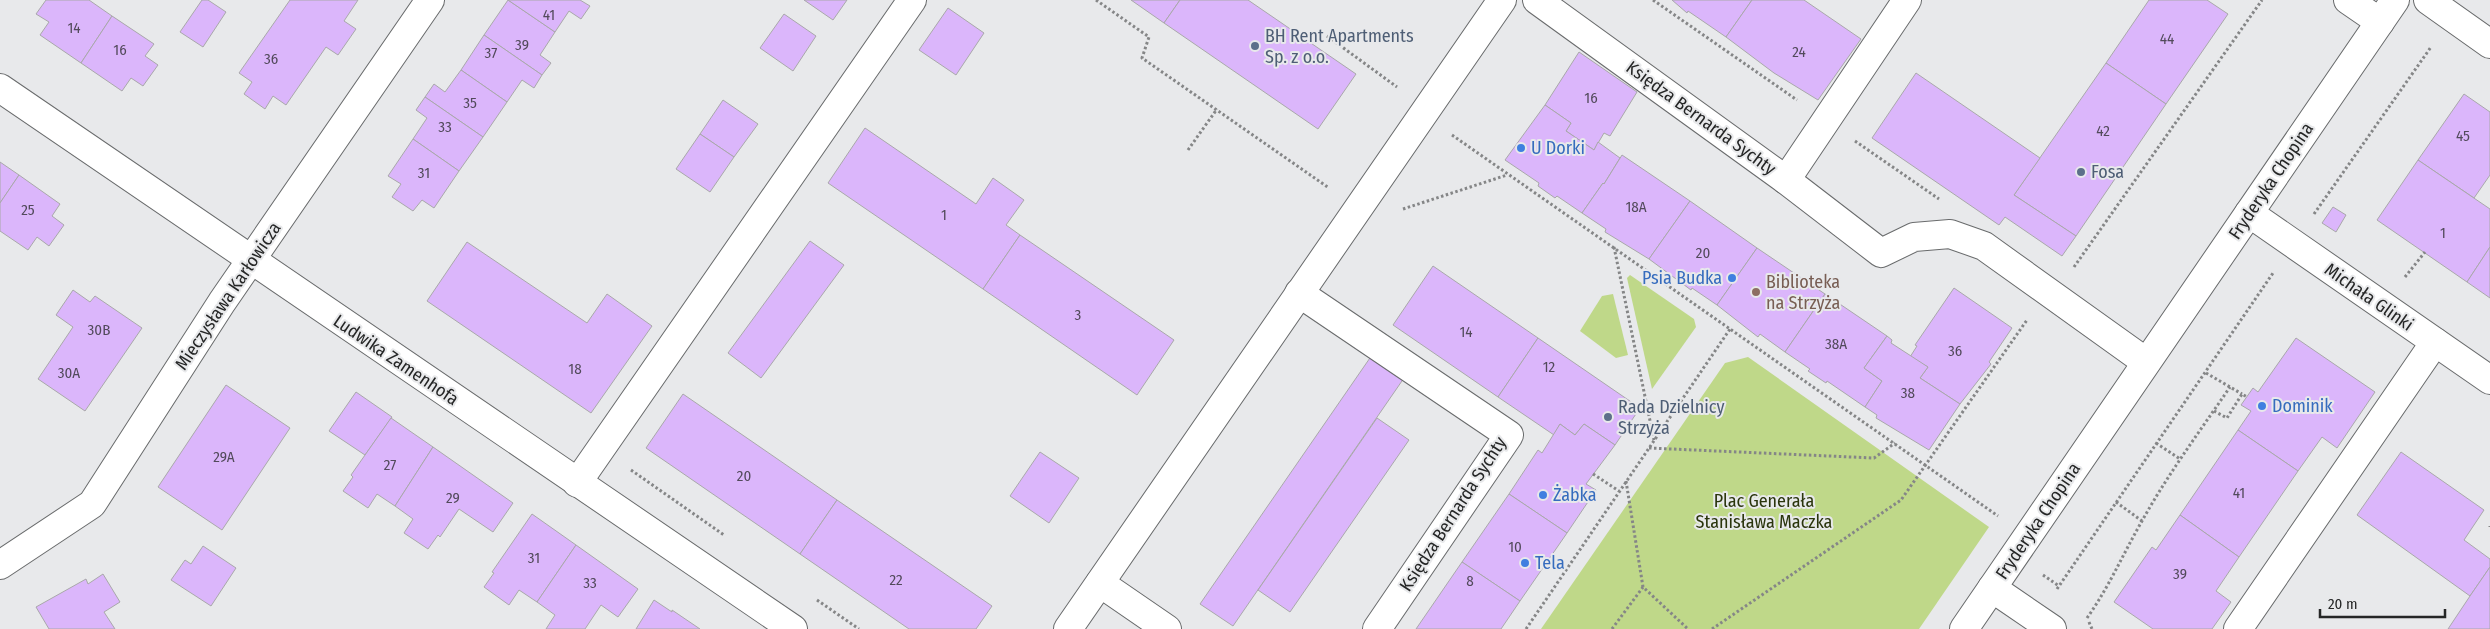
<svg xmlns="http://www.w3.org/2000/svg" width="2490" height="629" viewBox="0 0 2490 629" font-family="'Fira Sans Condensed',sans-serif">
<rect width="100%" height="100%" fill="#e8e9eb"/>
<g fill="#bfd889">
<path d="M1630,275L1694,319L1696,327L1652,389L1627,278Z"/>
<path d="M1613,294L1628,355L1616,358L1580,331L1602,296Z"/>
<path d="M1748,357L1989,527L1919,629H1541L1725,363Z"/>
</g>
<g fill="#dbb6fb" stroke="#a9a8aa">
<path d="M46,0H89L112,16L81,63L40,35L49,22L36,14Z"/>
<path d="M202,0H208L226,12L203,47L180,32Z"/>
<path d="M290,0H358L344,21L356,29L338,55L326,47L286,105L273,96L265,109L244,94L252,82L239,73Z"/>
<path d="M508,0L555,32L540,55L551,63L542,75L484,35Z"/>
<path d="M508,0H580L590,6L581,19L569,11L555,32Z"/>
<path d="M804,0H847L833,20Z"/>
<path d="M1131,0H1180L1164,23Z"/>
<path d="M1180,0H1248L1356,74L1318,129L1164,23Z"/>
<path d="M1672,0H1752L1726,37L1688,11L1687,13Z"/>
<path d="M1752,0H1804L1861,39L1818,100L1774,73L1726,37Z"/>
<path d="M2149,0H2207L2228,14L2166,104L2106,63Z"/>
<path d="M948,8L984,33L956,75L919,50Z"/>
<path d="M784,14L816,36L793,71L760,48Z"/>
<path d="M112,16L154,44L145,56L158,65L143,86L131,78L122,91L81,63Z"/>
<path d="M484,35L542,75L534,88L522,80L507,102L461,70Z"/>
<path d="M1579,52L1637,92L1610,136L1604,133L1594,150L1566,131L1571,123L1545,105Z"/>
<path d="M2106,63L2166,104L2076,236L2014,195Z"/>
<path d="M461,70L507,102L483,137L425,97L434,84L445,92Z"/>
<path d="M1916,73L2040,158L2014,195L2076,236L2062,256L2005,217L1999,225L1872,138Z"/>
<path d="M2464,94L2490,112V175L2474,198L2418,160Z"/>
<path d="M425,97L483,137L459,171L413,139L427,118L416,110Z"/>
<path d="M723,100L758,124L734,157L700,134Z"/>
<path d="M1545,105L1571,123L1566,131L1594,150L1598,142L1620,158L1604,184L1603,183L1582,213L1557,196L1555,198L1538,186L1539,183L1505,160Z"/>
<path d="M865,128L976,204L993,178L1024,200L1006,225L1020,235L983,289L828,183Z"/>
<path d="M700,134L734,157L710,192L676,169Z"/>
<path d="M413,139L459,171L434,208L422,200L413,211L392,197L401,184L388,176Z"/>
<path d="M1622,155L1690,201L1649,259L1605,232L1606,229L1582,213L1603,183L1604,184Z"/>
<path d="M2418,160L2490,209V247L2467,282L2377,220Z"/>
<path d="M0,162L19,175L0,203Z"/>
<path d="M19,175L60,204L52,216L64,225L49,246L37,237L28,250L0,231V203Z"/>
<path d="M1690,201L1757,248L1717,305L1692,288L1691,290L1649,259Z"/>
<path d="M2333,207L2346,215L2336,232L2322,223Z"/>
<path d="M1020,235L1174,340L1137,395L983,289Z"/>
<path d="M810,241L844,265L761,378L728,353Z"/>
<path d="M467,242L587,323L607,294L652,326L591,413L427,301Z"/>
<path d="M2490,247V298L2467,282Z"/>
<path d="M1757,248L1825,294L1785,352L1760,334L1758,337L1717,305Z"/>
<path d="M1433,266L1538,338L1498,397L1393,325Z"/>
<path d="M1954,288L2012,328L1989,362L1991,364L1960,404L1920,378L1928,367L1910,357L1917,346L1915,345Z"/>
<path d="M73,290L90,302L95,296L142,328L85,411L38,379L73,327L56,315Z"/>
<path d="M1825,294L1887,336L1864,368L1882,381L1865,407L1827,381L1826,383L1808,371L1810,369L1785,352Z"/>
<path d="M1887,336L1892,340L1891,343L1928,367L1920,378L1960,404L1929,450L1876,418L1877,415L1865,407L1882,381L1864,368Z"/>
<path d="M1538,338L1640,408L1615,445L1584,424L1575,435L1560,424L1554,435L1498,397Z"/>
<path d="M2296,338L2375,392L2337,448L2322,437L2298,471L2238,430L2251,411L2241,405L2253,388L2258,392Z"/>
<path d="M1372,355L1404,378L1233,626L1200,604Z"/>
<path d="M226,385L290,428L222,530L158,487Z"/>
<path d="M356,392L392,417L365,455L329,431Z"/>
<path d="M683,394L837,500L800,554L646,448Z"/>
<path d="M391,418L433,447L395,506L377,494L368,508L343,491L353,477L351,475Z"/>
<path d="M1377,418L1409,440L1290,612L1258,590Z"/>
<path d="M1560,424L1575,435L1584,424L1615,445L1586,484L1596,490L1567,533L1509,494L1538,450L1542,453Z"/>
<path d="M2238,430L2298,471L2239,557L2180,515Z"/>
<path d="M433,447L513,503L493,532L459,509L440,537L438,535L428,549L404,533L413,519L395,506Z"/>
<path d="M1040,452L1079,478L1049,523L1010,496Z"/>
<path d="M2401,452L2484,510L2464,540L2490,559V567L2470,596L2357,515Z"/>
<path d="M1509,494L1567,533L1520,601L1462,562Z"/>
<path d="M837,500L992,606L976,629H909L800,554Z"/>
<path d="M532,514L576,545L537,602L519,590L509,605L484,587L494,573L492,572Z"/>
<path d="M2180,515L2239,557L2216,591L2231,602L2212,629H2153L2114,602L2152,547L2156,550Z"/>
<path d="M576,545L638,589L618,617L601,605L585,629H546L555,615L537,602Z"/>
<path d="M203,546L236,568L211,606L171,580L185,560L191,564Z"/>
<path d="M1462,562L1520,601L1501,629H1416Z"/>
<path d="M2490,567V629H2448L2470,596Z"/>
<path d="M103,574L120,602L104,612L115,629H49L36,607L86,579L88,584Z"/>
<path d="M654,600L672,612V610L700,629H636Z"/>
</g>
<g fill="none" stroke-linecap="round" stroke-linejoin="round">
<g stroke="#696b6c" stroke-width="30">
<g id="minor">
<path d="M1537,0L1786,180L1881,253L1914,237L1950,234L1984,246L2146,362"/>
<path d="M2348,0L2380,22"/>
<path d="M2428,0L2490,44"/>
<path d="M0,88L793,629"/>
<path d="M1786,180L1907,0"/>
<path d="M2249,213L2490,380"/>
<path d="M1299,293L1509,435L1377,629"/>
<path d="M577,483L912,0"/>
<path d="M0,565L92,504L222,302L430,0"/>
<path d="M1100,583L1167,629"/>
<path d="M1992,588L2052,629"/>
<path d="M1068,629L1502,0"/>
<path d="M1964,629L2395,0"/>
<path d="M2238,629L2435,342"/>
</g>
</g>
<g stroke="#858687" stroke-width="3" stroke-dasharray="2.5 2.5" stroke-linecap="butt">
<path d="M1096,0L1149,37L1142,58L1329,188"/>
<path d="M1653,0L1797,100"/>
<path d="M1327,36L1397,87"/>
<path d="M1452,135L1998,516"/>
<path d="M1855,141L1939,199"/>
<path d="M1188,150L1217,109"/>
<path d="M1403,209L1507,175"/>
<path d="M2314,214L2431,47"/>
<path d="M1614,247L1654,440"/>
<path d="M2074,267L2262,0"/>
<path d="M2405,277L2425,252"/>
<path d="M2206,373L2242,394"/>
<path d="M2214,411L2227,418L2242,394L2247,397"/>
<path d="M2156,443L2180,459"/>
<path d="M1649,448L1874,458L1895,443"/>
<path d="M631,470L724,535"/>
<path d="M1593,474L1619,491"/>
<path d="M1626,481L1643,587L1688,629"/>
<path d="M2116,502L2142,521"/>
<path d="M2490,526V527"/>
<path d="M2043,575L2059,586"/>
<path d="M2057,589L2273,273"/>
<path d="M817,600L859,629"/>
<path d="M2087,618C2109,587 2123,554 2142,521C2168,474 2200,431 2230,387"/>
<path d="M2089,622L2092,629"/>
<path d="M1526,629L1730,329"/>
<path d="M1612,629L1643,587"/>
<path d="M1712,629L1901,500L2027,320"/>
</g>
<use href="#minor" stroke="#fff" stroke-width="28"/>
</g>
<g fill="#5c6f8a" stroke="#e8e9eb" stroke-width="2">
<circle cx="1255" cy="46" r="5"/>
<circle cx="2081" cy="172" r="5"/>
<circle cx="1608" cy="417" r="5"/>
</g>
<g fill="#3f7fe0" stroke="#e8e9eb" stroke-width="2">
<circle cx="1521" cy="148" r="5"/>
<circle cx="1732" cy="278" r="5"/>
<circle cx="2262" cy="406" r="5"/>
<circle cx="1543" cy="495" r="5"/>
<circle cx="1525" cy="563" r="5"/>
</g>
<circle fill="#8d6e63" stroke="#e8e9eb" stroke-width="2" cx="1756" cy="292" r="5"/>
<g text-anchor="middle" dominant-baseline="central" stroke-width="4" stroke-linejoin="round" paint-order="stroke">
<g font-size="15" fill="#524a5b">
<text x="549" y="15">41</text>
<text x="74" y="28">14</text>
<text x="2167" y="39">44</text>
<text x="522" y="45">39</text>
<text x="120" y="50">16</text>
<text x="1799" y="52">24</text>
<text x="491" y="53">37</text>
<text x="271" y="59">36</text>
<text x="1591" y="98">16</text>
<text x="470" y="103">35</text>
<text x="445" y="127">33</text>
<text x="2103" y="131">42</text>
<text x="2463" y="136">45</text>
<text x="424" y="173">31</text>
<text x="1636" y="207">18A</text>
<text x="28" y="210">25</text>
<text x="944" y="215">1</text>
<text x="2443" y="233">1</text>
<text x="1703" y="253">20</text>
<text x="1078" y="315">3</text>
<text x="99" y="330">30B</text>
<text x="1466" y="332">14</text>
<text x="1836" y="344">38A</text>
<text x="1955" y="351">36</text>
<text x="1549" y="367">12</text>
<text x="575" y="369">18</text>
<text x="69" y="373">30A</text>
<text x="1908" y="393">38</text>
<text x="224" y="457">29A</text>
<text x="390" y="465">27</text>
<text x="744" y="476">20</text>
<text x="2239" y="493">41</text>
<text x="453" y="498">29</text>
<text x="1515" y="547">10</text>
<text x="534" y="558">31</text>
<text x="2180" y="574">39</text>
<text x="896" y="580">22</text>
<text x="1470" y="581">8</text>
<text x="590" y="583">33</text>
</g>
<g font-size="18" fill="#4e5e75" stroke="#e8e9eb" text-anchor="start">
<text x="1265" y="36">BH Rent Apartments<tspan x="1265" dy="21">Sp. z o.o.</tspan></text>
<text x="2091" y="172">Fosa</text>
<text x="1618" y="407">Rada Dzielnicy<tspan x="1618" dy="21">Strzyża</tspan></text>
</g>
<g font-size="18" fill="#252626" stroke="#e8e9eb">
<text transform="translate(1701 118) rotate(36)">Księdza Bernarda Sychty</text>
<text transform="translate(2271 181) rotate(-56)">Fryderyka Chopina</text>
<text transform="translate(228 296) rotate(-56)">Mieczysława Karłowicza</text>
<text transform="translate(2369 297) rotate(35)">Michała Glinki</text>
<text transform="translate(396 360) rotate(34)">Ludwika Zamenhofa</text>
<text transform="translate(1453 514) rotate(-57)">Księdza Bernarda Sychty</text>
<text transform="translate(2038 521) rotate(-56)">Fryderyka Chopina</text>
</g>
<g font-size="18" fill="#366cbe" stroke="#e8e9eb" text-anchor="start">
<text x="1531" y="148">U Dorki</text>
<text x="1722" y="278" text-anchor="end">Psia Budka</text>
<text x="2272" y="406">Dominik</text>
<text x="1553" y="495">Żabka</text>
<text x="1535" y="563">Tela</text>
</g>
<g font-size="18" fill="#785e54" stroke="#e8e9eb" text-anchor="start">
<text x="1766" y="282">Biblioteka<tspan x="1766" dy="21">na Strzyża</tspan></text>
</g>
<g font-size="18" fill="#2a350c" stroke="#e8e9eb">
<text x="1764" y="501">Plac Generała<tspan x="1764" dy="21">Stanisława Maczka</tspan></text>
</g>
</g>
<path d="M2320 609v8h125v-8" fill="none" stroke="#252626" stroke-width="2.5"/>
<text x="2328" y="609" font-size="15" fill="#252626" stroke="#e8e9eb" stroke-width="4" paint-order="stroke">20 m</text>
</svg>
